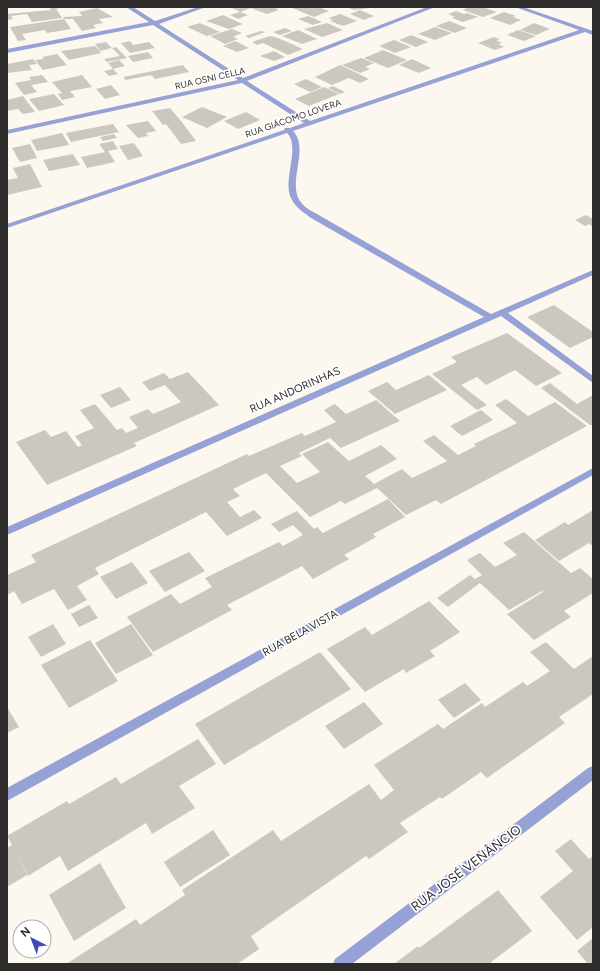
<svg xmlns="http://www.w3.org/2000/svg" width="600" height="971" viewBox="0 0 600 971" font-family="Figtree,sans-serif">
<rect width="100%" height="100%" fill="#fdf8ef"/>
<g fill="#ccc7bf">
<path d="M49,7H62L56,9L62,18L32,22L27,14L11,16L13,19L7,20V14L51,10Z"/>
<path d="M236,7H273L279,10L267,14L251,8L240,12L232,8Z"/>
<path d="M290,7H323L321,8L329,11L314,17Z"/>
<path d="M346,7H366L369,8L354,10Z"/>
<path d="M469,7H482L497,12L483,17L463,10Z"/>
<path d="M97,8L113,17L99,19L103,23L93,25L96,28L82,31L73,19H64L71,29L47,33L45,30L22,34L26,40L18,41L10,27L64,19L63,17L82,16L79,12Z"/>
<path d="M360,10L374,16L364,20L350,14Z"/>
<path d="M456,11L464,14L467,13L478,17L463,22L452,18L455,17L448,14Z"/>
<path d="M240,12L248,15L238,19L230,15Z"/>
<path d="M504,12L516,16L513,17L521,20L510,25L490,18Z"/>
<path d="M340,14L357,21L343,26L330,21L333,20L329,18Z"/>
<path d="M223,15L236,21L243,24L229,29L206,21Z"/>
<path d="M308,16L322,22L313,25L298,19Z"/>
<path d="M449,21L467,28L455,33L436,26Z"/>
<path d="M200,23L220,32L207,36L187,27Z"/>
<path d="M327,23L343,30L322,37L304,29Z"/>
<path d="M534,23L550,29L536,35L520,30Z"/>
<path d="M435,27L452,33L435,40L418,34Z"/>
<path d="M285,28L292,31L280,35L273,32Z"/>
<path d="M232,29L242,33L233,37L238,39L225,44L210,36Z"/>
<path d="M298,30L317,39L302,44L282,36Z"/>
<path d="M518,30L536,36L524,41L507,35Z"/>
<path d="M261,31L265,32L249,38L245,36Z"/>
<path d="M411,35L428,42L416,47L399,40Z"/>
<path d="M270,36L278,38L303,49L288,55L263,43L257,45L252,42Z"/>
<path d="M494,37L500,39L496,40L502,43L498,44L504,47L495,50L478,43Z"/>
<path d="M394,40L411,47L395,53L379,46Z"/>
<path d="M130,41L133,45L149,42L155,48L130,53L121,43Z"/>
<path d="M235,41L249,48L237,52L223,46Z"/>
<path d="M106,42L112,48L100,51L95,44Z"/>
<path d="M95,46L101,53L69,60L61,51Z"/>
<path d="M116,47L127,58L107,62L104,59L120,56L112,48Z"/>
<path d="M383,50L407,60L388,68L364,58Z"/>
<path d="M274,51L285,57L274,61L260,56Z"/>
<path d="M148,52L153,58L133,62L128,56Z"/>
<path d="M57,54L67,65L43,70L35,60L44,59L42,57Z"/>
<path d="M361,58L374,63L365,67L370,69L360,73L342,65Z"/>
<path d="M33,59L37,64L29,65L32,70L7,73V64Z"/>
<path d="M412,59L431,68L419,73L399,65Z"/>
<path d="M119,60L125,66L113,69L108,63Z"/>
<path d="M183,65L189,72L155,79L151,75L126,80L123,77Z"/>
<path d="M340,65L359,74L369,79L360,83L349,78L332,85L315,77Z"/>
<path d="M113,69L118,74L109,76L104,71Z"/>
<path d="M42,75L48,82L31,85L37,92L24,95L15,83L31,80L29,77Z"/>
<path d="M82,75L92,87L70,91L75,97L62,100L58,94L62,93L52,82Z"/>
<path d="M306,79L322,87L310,92L294,84Z"/>
<path d="M111,85L120,95L105,99L96,89Z"/>
<path d="M333,86L345,92L340,94L328,88Z"/>
<path d="M324,87L339,94L309,106L295,99Z"/>
<path d="M54,94L64,105L39,111L29,99Z"/>
<path d="M23,96L35,112L23,114L18,109L7,111V100Z"/>
<path d="M202,107L227,117L207,128L182,117Z"/>
<path d="M170,108L181,121L196,141L181,144L166,124L163,125L152,111Z"/>
<path d="M246,112L260,120L238,129L224,121Z"/>
<path d="M148,121L156,131L146,133L148,136L138,138L126,125Z"/>
<path d="M113,124L119,132L71,142L66,133Z"/>
<path d="M62,133L69,145L37,151L31,140Z"/>
<path d="M114,134L117,138L103,141L100,137Z"/>
<path d="M113,141L118,149L108,151L115,162L87,168L81,157L105,152L99,144Z"/>
<path d="M134,143L143,156L128,160L119,146Z"/>
<path d="M30,144L37,158L20,162L12,148Z"/>
<path d="M73,154L80,165L49,171L43,160Z"/>
<path d="M30,164L42,187L7,195V180L18,178L13,168Z"/>
<path d="M586,215L593,219V227L589,224L585,226L575,220Z"/>
<path d="M554,305L593,332V337L570,348L527,317Z"/>
<path d="M507,333L562,373L536,386L515,370L486,385L477,377L461,385L487,405L477,410L432,374L457,362L451,357Z"/>
<path d="M188,372L219,405L134,443L137,446L47,485L16,442L45,430L51,437L66,431L78,447L82,445L75,436L94,428L80,410L95,404L117,430L122,428L126,433L138,428L129,417L148,409L153,414L181,402L165,385L150,391L142,382L164,373L170,379Z"/>
<path d="M429,375L447,390L395,414L368,391L387,382L396,390Z"/>
<path d="M550,383L577,404L593,395V425H590L541,388Z"/>
<path d="M120,387L131,400L111,408L100,395Z"/>
<path d="M506,399L528,416L555,402L587,426L441,504L436,500L406,515L377,488L345,504L341,501L310,517L266,473L233,489L240,496L227,502L240,517L254,510L262,518L227,536L206,512L95,568L99,574L77,586L87,600L68,610L54,589L22,604L14,591L7,595V575L36,562L31,555L247,454L249,456L302,433L305,436L336,422L324,410L335,404L346,414L376,400L400,421L341,448L330,438L299,453L302,456L280,466L297,483L320,472L302,454L328,442L349,461L381,445L397,459L365,476L374,484L402,469L412,478L447,461L423,441L434,435L458,455L476,446L474,444L517,423L495,405Z"/>
<path d="M481,410L493,420L462,436L450,426Z"/>
<path d="M388,499L405,517L373,534L376,537L344,555L349,559L313,579L302,566L227,605L232,610L153,652L127,617L171,594L180,604L212,587L205,578L279,542L283,546L303,535L293,525L279,532L271,524L297,511L314,529L317,527L323,533Z"/>
<path d="M593,510V546L589,543L559,561L535,540L565,522L568,525Z"/>
<path d="M524,532L571,573L580,568L593,579V593L564,611L571,617L534,640L507,614L543,592L542,591L509,610L480,583L448,607L437,598L470,575L475,579L482,575L467,560L480,553L495,567L517,555L503,543Z"/>
<path d="M189,552L205,571L165,592L149,571Z"/>
<path d="M132,562L148,583L116,599L100,577Z"/>
<path d="M429,601L460,632L430,651L435,656L406,673L404,669L365,692L327,649L365,627L372,635Z"/>
<path d="M89,605L98,618L79,627L71,614Z"/>
<path d="M53,624L66,644L41,657L28,637Z"/>
<path d="M131,624L153,655L116,674L95,643Z"/>
<path d="M90,640L118,681L69,708L41,665Z"/>
<path d="M546,642L574,669L593,656V694L559,717L565,723L487,778L481,772L442,799L440,797L400,823L408,832L369,859L366,856L251,936L259,949L237,964H66L136,919L140,925L185,895L182,890L273,830L281,841L369,784L381,800L394,790L374,765L438,724L443,729L482,703L485,707L523,682L527,686L550,671L530,652Z"/>
<path d="M320,652L351,689L224,765L195,724Z"/>
<path d="M465,683L481,700L454,718L438,700Z"/>
<path d="M364,702L383,724L344,749L325,726Z"/>
<path d="M7,707L19,727L7,733Z"/>
<path d="M198,739L216,764L179,786L195,808L152,834L146,823L68,871L60,856L28,876L16,852L27,875L7,887V848L12,845L7,836L67,801L69,804L116,777L121,784Z"/>
<path d="M213,830L230,855L180,887L164,862Z"/>
<path d="M571,839L589,859L593,856V927L577,940L540,897L573,871L555,851Z"/>
<path d="M100,863L126,908L74,941L49,895Z"/>
<path d="M498,890L532,931L491,962L492,964H394L418,946L419,948Z"/>
<path d="M593,938V964H588L577,951Z"/>
</g>
<g fill="none" stroke-linecap="round" stroke-linejoin="round">
<g fill="#96a2d6" fill-rule="evenodd">
<path d="M126,7H133L155,21L198,7H206L159,24L243,78L427,7H435L247,81L310,121L579,30L515,7H523L593,31V35L585,32L293,131C310,148 287,182 300,201C304,207 311,211 317,214L491,314L593,270V275L508,313L593,376V383L501,316L7,535V527L484,317L311,218C303,212 295,207 291,198C282,180 301,147 287,133L7,228V224L284,130L285,128H290L304,123L242,83L7,134V130L238,80L153,25L7,53V49L149,22Z"/>
<path d="M593,468V475L7,801V788Z"/>
<path d="M593,766V780L352,964H333L335,959L588,768Z"/>
</g>
</g>
<g text-anchor="middle" dominant-baseline="central" stroke-width="3.5" stroke-linejoin="round" paint-order="stroke">
<g font-size="9" fill="#2f2d2a" stroke="#fff">
<text transform="translate(210 78) rotate(-13)">RUA OSNI CELLA</text>
<text transform="translate(293 118) rotate(-19)">RUA GIÁCOMO LOVERA</text>
</g>
<g font-size="11" fill="#2f2d2a" stroke="#fff">
<text transform="translate(295 390) rotate(-24)">RUA ANDORINHAS</text>
<text transform="translate(300 633) rotate(-29)">RUA BELA VISTA</text>
</g>
<g font-size="13" fill="#2f2d2a" stroke="#fff">
<text transform="translate(466 868) rotate(-37)">RUA JOSÉ VENÂNCIO</text>
</g>
</g>
<rect width="600" height="971" fill="none" stroke="#2f2d2a" stroke-width="16"/>
<g transform="translate(32 939) rotate(318)"><circle r="19" fill="#ffffff" stroke="#acabaa"/>
<path d="M0-3L7 15L0 10L-7 15Z" fill="#4149bd"/>
<text y="-6" font-size="11" font-weight="bold" text-anchor="middle" fill="#2f2d2a">N</text>
</g>
</svg>
